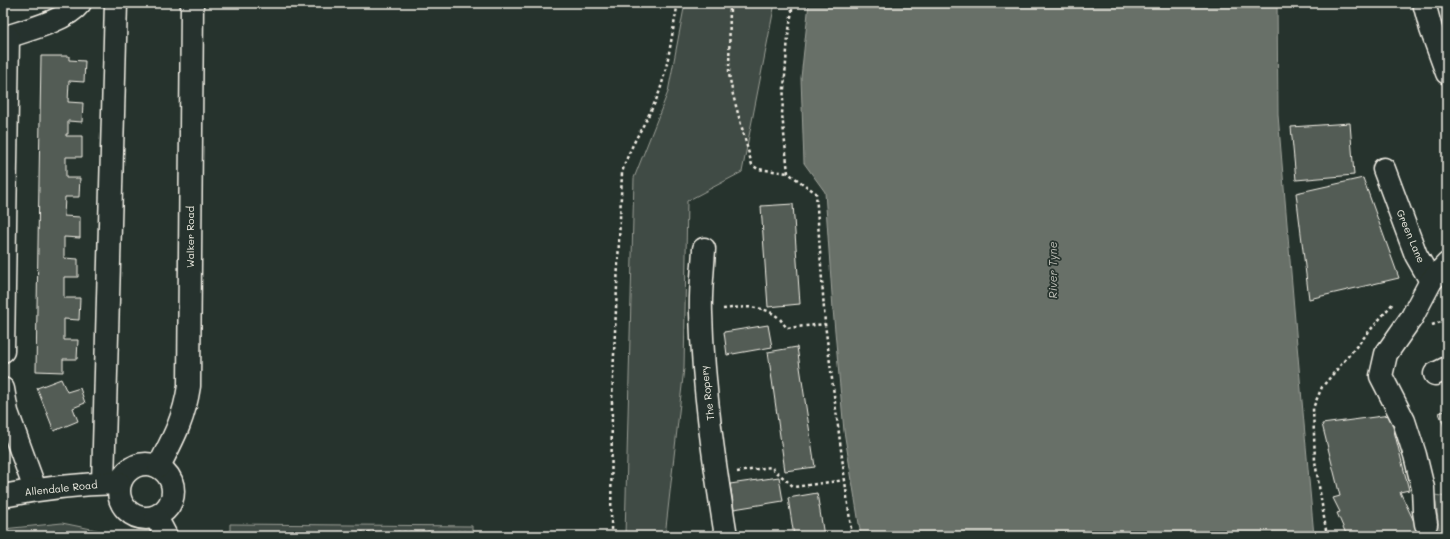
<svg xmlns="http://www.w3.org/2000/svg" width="1450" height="539" viewBox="0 0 1450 539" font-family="Mali,sans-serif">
<rect width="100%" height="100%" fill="#26332d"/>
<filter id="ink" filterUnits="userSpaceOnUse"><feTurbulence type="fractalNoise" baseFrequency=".025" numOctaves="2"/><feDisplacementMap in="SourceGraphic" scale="8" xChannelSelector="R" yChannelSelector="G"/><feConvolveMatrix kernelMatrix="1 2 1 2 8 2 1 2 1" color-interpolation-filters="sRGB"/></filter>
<g filter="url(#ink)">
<g fill="#414b45" stroke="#9a9e96">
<path d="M685,3H775L742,172L687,201L684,368L665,536H625L634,178L668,92Z"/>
<path d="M1435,495L1447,497V536H1440Z"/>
<path d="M62,523L106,532L109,536H3V529Z"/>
<path d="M230,524L472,526V536H230Z"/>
</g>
<path fill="#676f68" stroke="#9fa39b" d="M809,3H1277L1278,115L1297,345L1314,536H861L844,431L833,309L825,192L804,163L801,78Z"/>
<g fill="#525c55" stroke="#f4f1e8">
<path d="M41,56H69V60L85,61L84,82L69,81L68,102L83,103L82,122L68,121V134H66V136H82V157H66V178H80L79,197H65L64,216L80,217V238L64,237V258L78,259V277H64V298H80L79,320L64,319V340H78L77,359H63V372L36,371Z"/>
<path d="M1350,123L1354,175L1296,180L1291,127Z"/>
<path d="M1363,178L1399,278L1309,299L1296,193Z"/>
<path d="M793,204L800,304L768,307L761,206Z"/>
<path d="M768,325L772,347L727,355L724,332Z"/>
<path d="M797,347L815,467L785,471L768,352Z"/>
<path d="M61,379L67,392L80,388L85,403L73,408L78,421L54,431L37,388Z"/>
<path d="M1447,410V433L1439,413Z"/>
<path d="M1390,415L1409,490L1400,492L1421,536H1347L1337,513L1340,512L1333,498L1340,496L1322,424Z"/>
<path d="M779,477L783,501L734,509L730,484Z"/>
<path d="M817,493L824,536H794L788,498Z"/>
</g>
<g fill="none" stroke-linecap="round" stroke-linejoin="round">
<g stroke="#f4f1e8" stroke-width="25">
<g id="minor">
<path d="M1424,3L1431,29L1447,73"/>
<path d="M3,38C24,31 66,21 80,3"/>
<path d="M1384,169L1416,255L1431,281"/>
<path d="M704,249C703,270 700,292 701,313C703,387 714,462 726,536"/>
<path d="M3,351L8,37"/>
<path d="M1435,374L1447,368"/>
<path d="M3,389L7,412L35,489"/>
<path d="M103,483L116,3"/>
<path d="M1426,524L1424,511L1423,488L1415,455L1404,421L1381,376L1386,354L1412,317L1431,281L1447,264"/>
</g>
</g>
<g stroke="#f4f1e8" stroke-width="25">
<g id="major">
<circle cx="146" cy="491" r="27"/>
<path d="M159,466C174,437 184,419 189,386L192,3"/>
<path d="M3,496C42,488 80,484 119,483"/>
<path d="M156,517L166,536"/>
</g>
</g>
<g stroke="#f4f1e8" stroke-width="2.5" stroke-dasharray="3 3" stroke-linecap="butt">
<path d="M730,3L729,74L733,95L752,165L758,169L788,173"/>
<path d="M793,3L788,37L782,114L788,173L816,193L825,324L852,536"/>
<path d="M723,309C742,307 763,304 779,318C782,321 784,325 787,328L825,324"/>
<path d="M1432,325L1447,320"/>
<path d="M737,472L771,467L794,487L845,480"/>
<path d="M241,534L465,532"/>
<path d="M611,536L612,400L622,173C630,143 650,118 660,90C669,62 672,32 678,3"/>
<path d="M1329,536L1326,530L1315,461L1313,408L1322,387L1394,302"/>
</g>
<use href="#minor" stroke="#26332d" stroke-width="22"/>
<use href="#major" stroke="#26332d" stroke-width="22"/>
</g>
</g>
<g text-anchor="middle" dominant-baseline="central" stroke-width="3.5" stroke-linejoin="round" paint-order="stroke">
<g font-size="10" fill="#f4f1e8" stroke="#26332d">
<text transform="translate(1411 236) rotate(67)">Green Lane</text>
<text transform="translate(190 237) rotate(-90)">Walker Road</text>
<text transform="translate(707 393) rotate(-97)">The Ropery</text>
<text transform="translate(61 488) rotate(-6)">Allendale Road</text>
</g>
<g font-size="11" font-style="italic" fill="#bcbdb5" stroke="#26332d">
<text transform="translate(1052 270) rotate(-90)">River Tyne</text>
</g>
</g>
<rect width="1450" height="539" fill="none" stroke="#26332d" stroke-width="16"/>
<rect x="8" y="8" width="1434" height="523" fill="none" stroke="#f4f1e8" stroke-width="1.5" filter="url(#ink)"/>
</svg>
